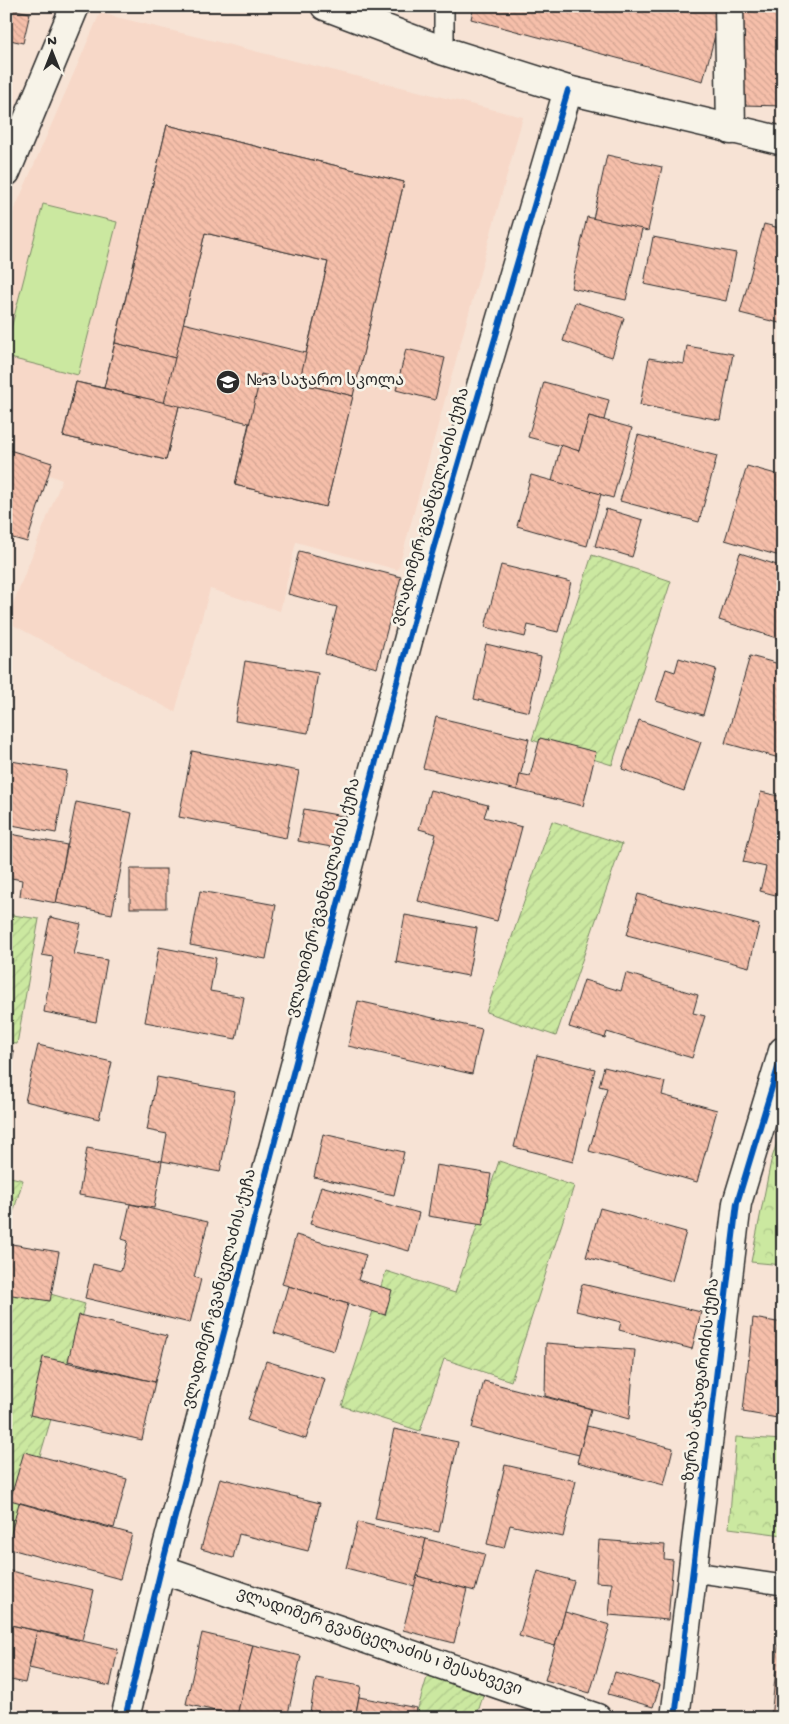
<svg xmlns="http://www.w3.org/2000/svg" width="789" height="1724" viewBox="0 0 789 1724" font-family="'Gochi Hand','Noto Sans Georgian',sans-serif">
<defs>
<pattern id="forest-crowns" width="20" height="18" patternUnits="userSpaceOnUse" patternTransform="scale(1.25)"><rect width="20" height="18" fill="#cbe8a0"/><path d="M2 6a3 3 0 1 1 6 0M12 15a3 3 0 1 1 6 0" fill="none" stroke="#aec78a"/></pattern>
<pattern id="garden-furrows" width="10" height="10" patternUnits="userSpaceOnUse" patternTransform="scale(1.25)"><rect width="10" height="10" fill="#cbe8a0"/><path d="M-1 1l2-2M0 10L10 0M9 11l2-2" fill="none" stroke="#aec78a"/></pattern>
<pattern id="building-back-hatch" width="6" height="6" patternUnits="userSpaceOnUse" patternTransform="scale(1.25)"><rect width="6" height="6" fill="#f6bfaa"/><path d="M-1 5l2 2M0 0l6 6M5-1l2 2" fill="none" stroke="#d3a492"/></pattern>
</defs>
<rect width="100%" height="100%" fill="#f7e3d5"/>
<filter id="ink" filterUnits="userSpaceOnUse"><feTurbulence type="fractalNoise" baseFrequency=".02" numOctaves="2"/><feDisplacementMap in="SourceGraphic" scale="10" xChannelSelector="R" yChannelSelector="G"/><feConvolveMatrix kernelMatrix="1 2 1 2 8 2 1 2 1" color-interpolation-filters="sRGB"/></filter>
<g filter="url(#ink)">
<path fill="#f7d8c8" d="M100,13L523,117L398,570L296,542L280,611L210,589L175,712L6,621L62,480L6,458V229Z"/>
<g fill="url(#forest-crowns)" stroke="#7b8a66">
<path d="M783,1124V1265L751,1262L771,1161Z"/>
<path d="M736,1437L783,1440V1535L729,1528Z"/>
</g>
<path fill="#cbe8a0" stroke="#7b8a66" d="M43,204L117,222L78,375L6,357V348Z"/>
<g fill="url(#garden-furrows)" stroke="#7b8a66">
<path d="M592,555L671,581L612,765L532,740Z"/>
<path d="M552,821L622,844L556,1036L486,1012Z"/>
<path d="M6,914L39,919L17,1044L6,1043Z"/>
<path d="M499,1161L574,1186L511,1381L444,1359L420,1431L342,1406L386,1271L455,1293Z"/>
<path d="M6,1176L23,1180L6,1236Z"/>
<path d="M6,1281L85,1304L14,1544L6,1541Z"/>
<path d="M428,1674L484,1693L476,1718H415Z"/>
</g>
<g fill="url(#building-back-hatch)" stroke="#2b2b2b" fill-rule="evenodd">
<path d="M474,6H713L722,9L703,81L471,19Z"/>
<path d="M743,6H783V106L743,105Z"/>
<path d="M6,8L30,13L23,43L6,39Z"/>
<path d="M167,125L404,182L326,507L235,485L249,423L179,406L166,460L63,436L76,382L104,388ZM205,233L328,262L306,353L183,323Z"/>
<path d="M167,125L404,182L353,396L299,383L328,262L205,233L175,358L115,343Z"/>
<path d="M607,155L662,167L648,231L593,219Z"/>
<path d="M587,217L642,229L626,300L571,288Z"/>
<path d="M764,224L783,229V324L740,313Z"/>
<path d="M653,237L736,253L726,301L644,284Z"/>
<path d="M575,302L624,318L612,357L563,341Z"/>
<path d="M115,343L175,358L164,403L104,388Z"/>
<path d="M687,346L733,354L720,420L640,405L649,358L684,364Z"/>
<path d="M406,349L445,358L435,400L396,390Z"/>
<path d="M261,374L353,396L326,507L235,485Z"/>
<path d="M76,382L179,406L166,460L63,436Z"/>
<path d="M544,382L609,400L604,420L589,416L579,451L528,437Z"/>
<path d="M589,416L632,428L613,498L552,481L561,445L579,451Z"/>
<path d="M638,435L717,456L699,522L620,501Z"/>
<path d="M6,449L52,463L27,542L6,536Z"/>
<path d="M747,466L783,476V557L725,540Z"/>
<path d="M531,475L601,494L587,546L517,526Z"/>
<path d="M606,509L643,520L632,557L595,546Z"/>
<path d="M299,551L401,577L377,668L325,654L337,607L288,594Z"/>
<path d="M740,553L783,567V640L719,620Z"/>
<path d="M501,565L571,582L558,632L528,625L525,637L485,627Z"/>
<path d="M486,644L541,657L529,712L474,699Z"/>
<path d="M750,656L783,665V759L725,743Z"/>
<path d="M679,658L716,669L703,715L656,701L666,669L675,672Z"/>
<path d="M245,661L318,673L308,733L235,721Z"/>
<path d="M6,679L12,680L7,714H6Z"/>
<path d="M436,717L529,739L517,790L423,768Z"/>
<path d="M639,720L701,742L684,791L622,769Z"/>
<path d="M540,738L596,752L583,806L517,790L520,774L530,776Z"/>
<path d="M192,751L299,771L286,838L179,817Z"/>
<path d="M6,760L67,771L56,833L6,824Z"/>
<path d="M430,790L488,805L484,817L522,827L497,921L418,901L436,834L419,829Z"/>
<path d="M761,792L783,797V897L760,891L766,867L743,862Z"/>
<path d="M76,802L132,813L112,914L56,903Z"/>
<path d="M304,809L343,816L337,848L298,841Z"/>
<path d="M6,833L67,845L56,903L20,896L22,880L6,877Z"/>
<rect x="130" y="869" width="36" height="39"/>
<path d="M200,891L276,905L266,959L190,945Z"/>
<path d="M638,894L759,925L749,967L627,935Z"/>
<path d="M405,915L477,928L468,976L396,962Z"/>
<path d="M50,917L81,924L74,954L107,960L96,1022L44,1012L53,957L42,955Z"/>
<path d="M159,947L216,958L210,991L244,997L236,1039L145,1022Z"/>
<path d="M626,973L698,995L693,1013L705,1016L692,1058L607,1032L605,1038L569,1027L584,980L621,991Z"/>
<path d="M358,1001L482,1029L472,1074L348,1046Z"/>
<path d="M38,1045L112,1062L99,1119L25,1101Z"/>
<path d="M6,1050L14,1051L6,1094Z"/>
<path d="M537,1055L595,1069L573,1162L514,1147Z"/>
<path d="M604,1067L665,1082L662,1095L717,1110L697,1182L589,1151L607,1088L599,1086Z"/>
<path d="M157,1077L235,1092L220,1172L162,1161L167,1134L147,1130Z"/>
<path d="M323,1134L404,1152L394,1195L314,1177Z"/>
<path d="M87,1148L162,1161L154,1208L79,1195Z"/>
<path d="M436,1165L491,1174L483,1225L428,1216Z"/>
<path d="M321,1186L419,1213L409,1251L310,1224Z"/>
<path d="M130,1204L208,1222L194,1277L201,1279L190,1323L85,1298L93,1264L121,1271L128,1241L122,1239Z"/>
<path d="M600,1208L686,1232L672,1281L586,1257Z"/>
<path d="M296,1235L366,1255L358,1280L392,1290L385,1315L282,1284Z"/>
<path d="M6,1243L59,1252L50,1301L6,1294Z"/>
<path d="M582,1284L701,1312L692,1349L619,1330L621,1322L576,1311Z"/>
<path d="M288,1286L348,1304L334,1351L274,1333Z"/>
<path d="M79,1315L167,1336L155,1382L68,1361Z"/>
<path d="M753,1318L783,1323V1419L743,1412Z"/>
<path d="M546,1343L635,1350L629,1419L545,1396Z"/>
<path d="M43,1357L155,1382L142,1440L30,1415Z"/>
<path d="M266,1361L325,1379L306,1439L247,1420Z"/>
<path d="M484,1381L591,1409L579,1455L472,1428Z"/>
<path d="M587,1426L673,1448L664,1485L577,1462Z"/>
<path d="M394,1429L458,1442L439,1532L375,1519Z"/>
<path d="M24,1452L127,1479L114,1528L10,1500Z"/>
<path d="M505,1465L576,1481L563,1537L510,1525L504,1548L487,1544Z"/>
<path d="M220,1478L320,1503L308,1551L239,1534L233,1558L201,1549Z"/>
<path d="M19,1503L132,1534L120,1579L7,1548Z"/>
<path d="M358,1522L426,1539L415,1586L346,1568Z"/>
<path d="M426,1539L485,1554L475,1591L417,1576Z"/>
<path d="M599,1540L665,1545L664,1559L673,1560L668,1620L609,1615L612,1583L596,1582Z"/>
<path d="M6,1570L94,1590L82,1640L6,1624Z"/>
<path d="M538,1571L574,1581L555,1646L519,1636Z"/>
<path d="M417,1576L467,1589L454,1643L403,1630Z"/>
<path d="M782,1608L783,1718H771Z"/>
<path d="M565,1612L610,1625L590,1693L545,1680Z"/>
<path d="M6,1624L37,1631L25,1683L6,1679Z"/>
<path d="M37,1631L118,1649L110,1686L29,1668Z"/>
<path d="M202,1633L253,1645L237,1716L186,1704Z"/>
<path d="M253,1645L301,1656L287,1718H246L237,1716Z"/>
<path d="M615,1672L660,1685L653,1707L608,1694Z"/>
<path d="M316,1678L361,1686L355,1718H309Z"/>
<path d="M359,1697L417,1708L415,1718H355Z"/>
</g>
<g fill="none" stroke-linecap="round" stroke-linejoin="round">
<g stroke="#2b2b2b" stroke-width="22">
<g id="service">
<path d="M444,6V51"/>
<path d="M694,1572L783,1585"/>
</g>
</g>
<g stroke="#2b2b2b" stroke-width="31">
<g id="minor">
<path d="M325,6L444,51L568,90L783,141"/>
<path d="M729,6L731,130"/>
<path d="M6,172L75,6"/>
<path d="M161,1569L597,1718"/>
<path d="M125,1718L161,1569L425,577L568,90"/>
<path d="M675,1718L737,1203L783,1051"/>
</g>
</g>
<use href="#service" stroke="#f7f3e8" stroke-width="19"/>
<use href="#minor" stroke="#f7f3e8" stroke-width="28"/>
<g stroke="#f7f3e8" stroke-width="9">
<g id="cycleway">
<path d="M125,1718L161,1569L425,577L568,90"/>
<path d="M675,1718L737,1203L783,1051"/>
</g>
</g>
<use href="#cycleway" stroke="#0057b8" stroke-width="6"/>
</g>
</g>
<defs>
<g id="school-disc" transform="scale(1.25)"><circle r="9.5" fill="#2b2b2b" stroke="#f7f3e8"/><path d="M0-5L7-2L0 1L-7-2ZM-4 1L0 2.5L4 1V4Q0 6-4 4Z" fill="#fff"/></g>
</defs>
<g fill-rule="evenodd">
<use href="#school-disc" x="228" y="382"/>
</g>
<g text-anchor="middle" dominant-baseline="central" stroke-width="5" stroke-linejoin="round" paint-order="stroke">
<g font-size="16" fill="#2b2b2b" stroke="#f7f3e8" text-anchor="start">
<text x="246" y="382">№13 საჯარო სკოლა</text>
</g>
<g font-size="16" fill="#2b2b2b" stroke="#f7f3e8">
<text transform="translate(432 507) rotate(-74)">ვლადიმერ გვანცელაძის ქუჩა</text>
<text transform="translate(325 898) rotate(-75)">ვლადიმერ გვანცელაძის ქუჩა</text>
<text transform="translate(221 1289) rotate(-75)">ვლადიმერ გვანცელაძის ქუჩა</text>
<text transform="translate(703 1380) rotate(-83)">ზურაბ ანჯაფარიძის ქუჩა</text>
<text transform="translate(379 1643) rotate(19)">ვლადიმერ გვანცელაძის I შესახვევი</text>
</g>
</g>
<rect width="789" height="1724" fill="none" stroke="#f7f3e8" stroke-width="25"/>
<rect x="12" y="12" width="764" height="1699" fill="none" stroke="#2b2b2b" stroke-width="2" filter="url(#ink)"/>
<g transform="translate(52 52)" stroke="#f7f3e8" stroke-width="4" paint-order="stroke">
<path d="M0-4L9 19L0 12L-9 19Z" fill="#2b2b2b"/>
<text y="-8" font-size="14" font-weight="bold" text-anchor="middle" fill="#2b2b2b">N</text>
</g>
</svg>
